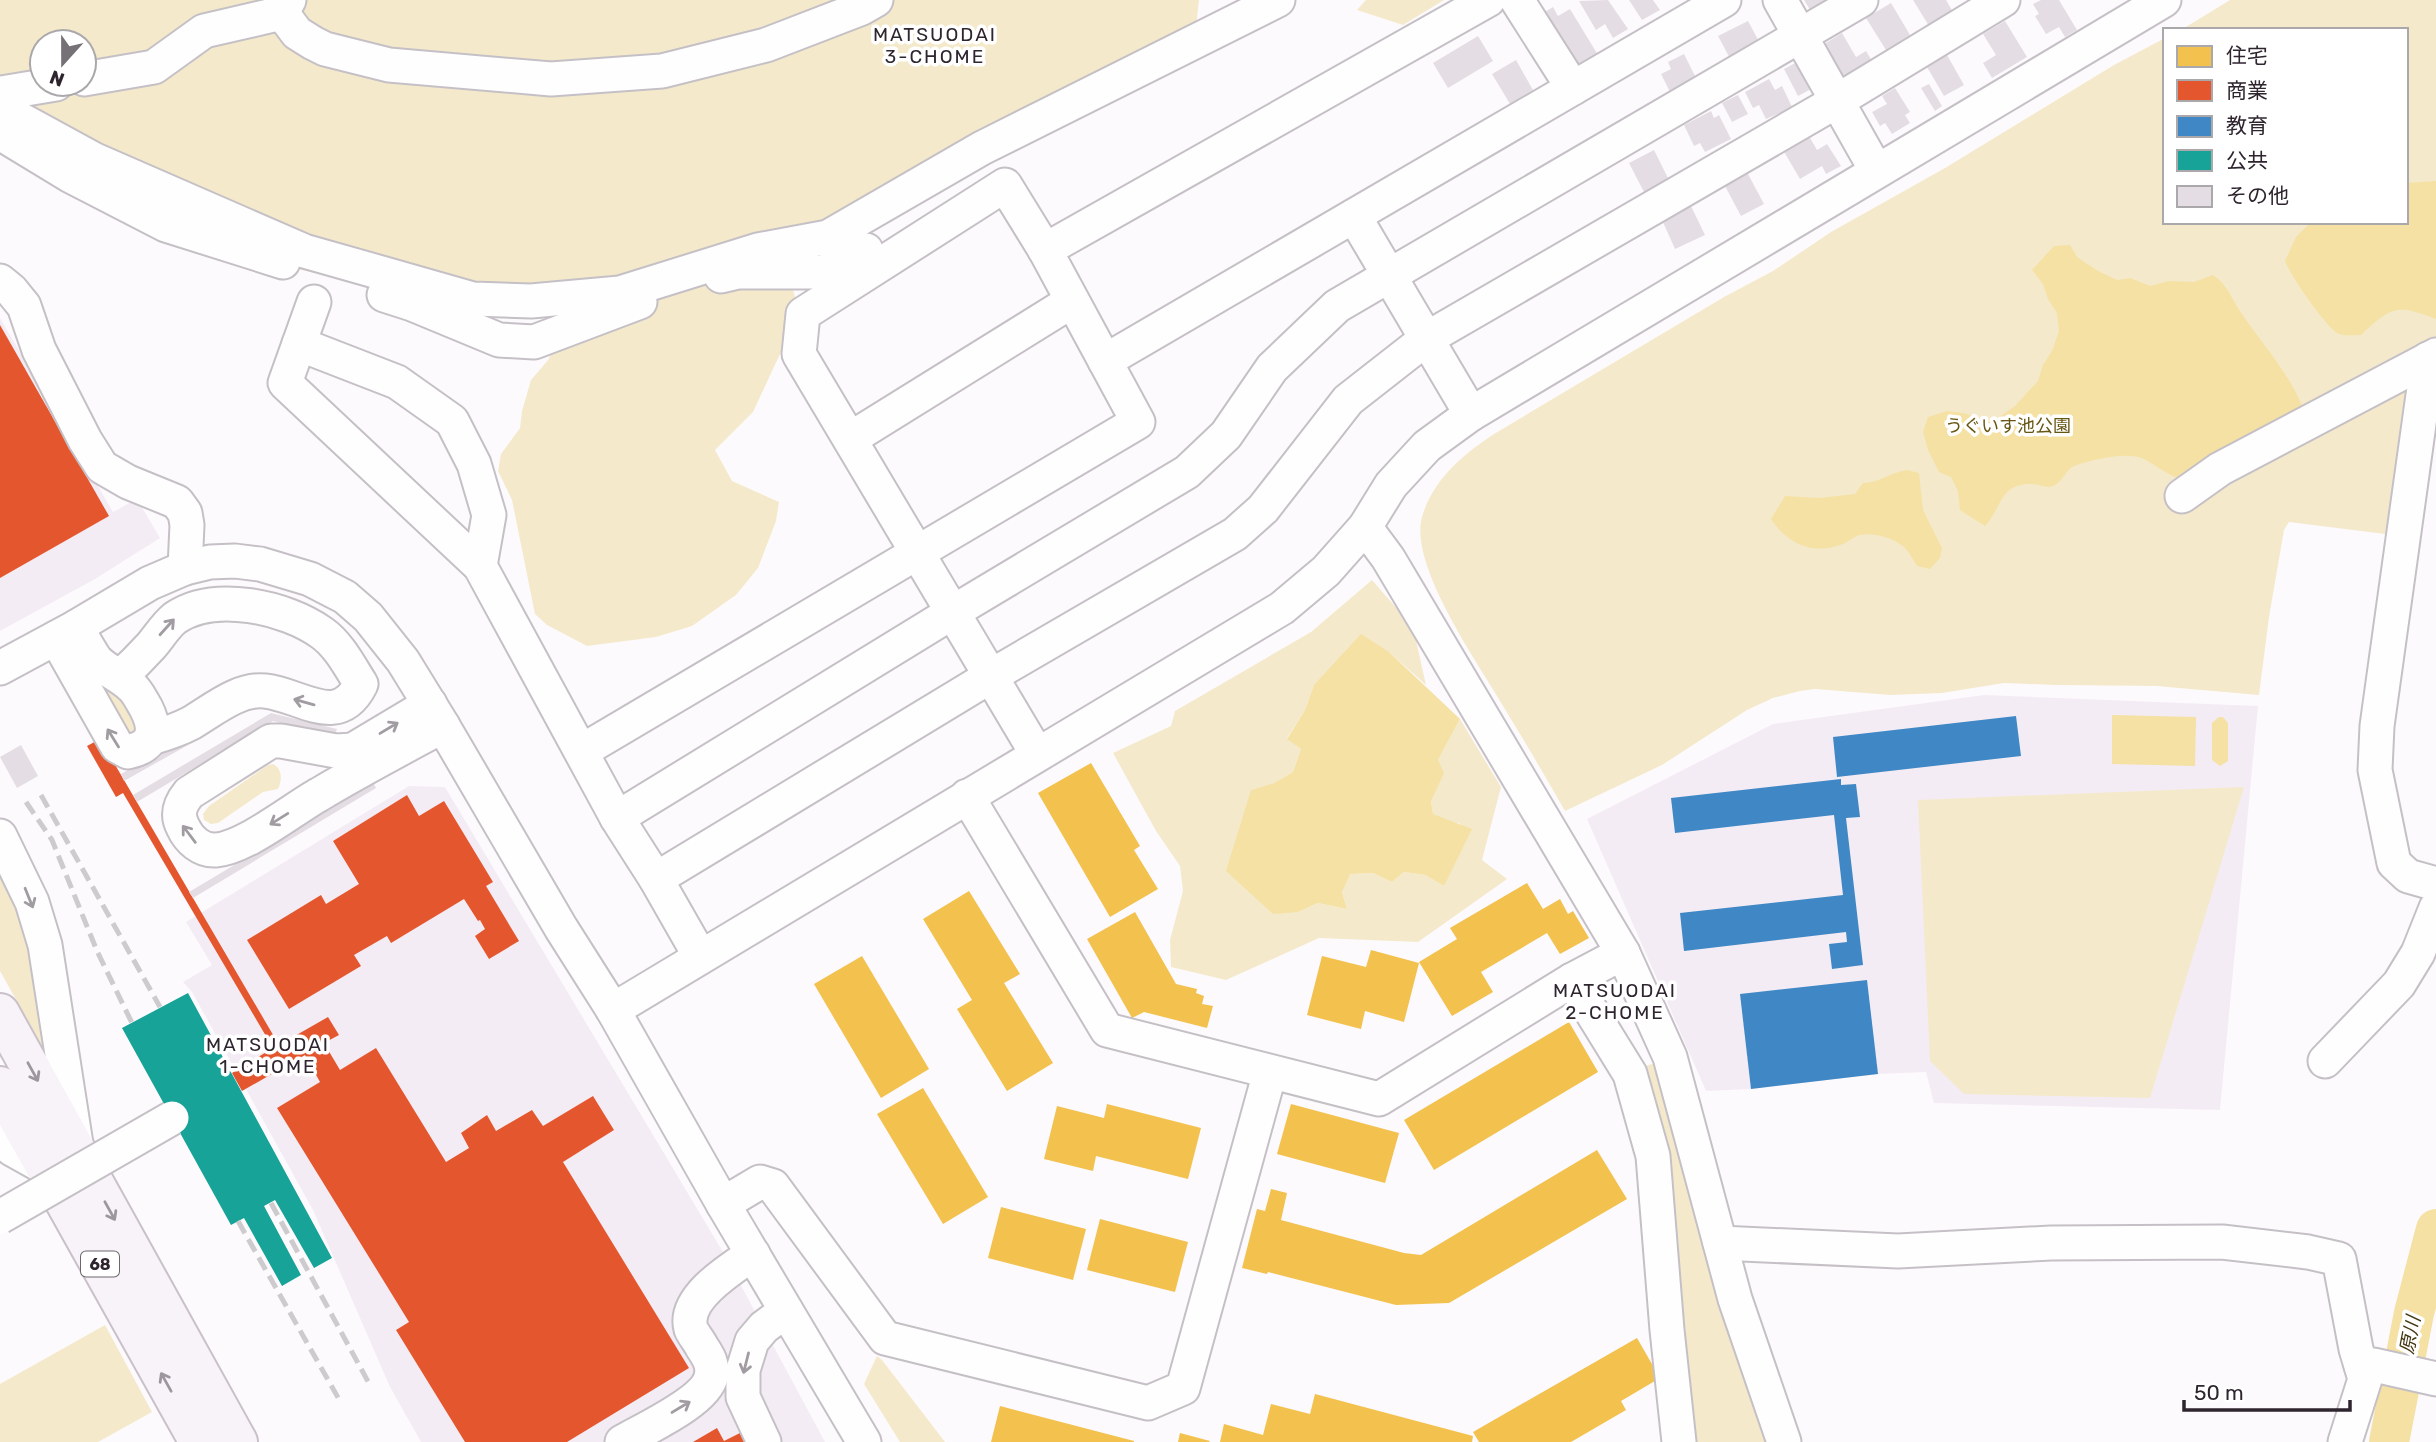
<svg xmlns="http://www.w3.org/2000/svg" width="2436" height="1442" viewBox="0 0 2436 1442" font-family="Rubik,'Noto Sans JP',sans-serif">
<rect width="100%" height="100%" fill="#fdfafd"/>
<g fill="#f4ecf4">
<path d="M0,318L113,512L137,499L160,538L95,579L0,631Z"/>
<path d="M1984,695L2258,706L2220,1110L1934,1103L1926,1072L1878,1074L1751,1089L1706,1091L1587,819L1773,724Z"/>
<path d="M409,786L445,787L723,1252L825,1442H421L390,1387L313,1210L192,992L183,982L212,965L186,922Z"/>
</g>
<g fill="#f4eacb" fill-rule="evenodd">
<path d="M0,0H1199L1193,54L784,254L799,313L753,412L715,450L732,481L779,502L776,521L758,568L736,595L692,626L656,637L587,646L547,625L535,614L512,500L498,471L501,454L520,428L522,411L531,380L549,359L558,315L756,262L507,318L182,242L0,105ZM42,42H84V84H42Z"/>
<path d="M1366,0H1444L1403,25L1357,10Z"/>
<path d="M2230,0H2436V340L2393,535L2289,522L2284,530L2269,617L2259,695L2156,686L2055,685L2004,683L1942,693L1890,695L1815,689L1800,691L1773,698L1747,710L1662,765L1565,811C1543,772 1520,734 1497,696C1473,656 1409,563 1422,517C1433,478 1467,451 1499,431L1724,297L1773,271L1831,232L1945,168L2114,65L2165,38V222H2406V30H2181Z"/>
<path d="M1372,580L1413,627L1426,685L1389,652L1314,685L1305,710L1287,738L1301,749L1293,772L1274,783L1251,790L1298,912L1318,903L1347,909L1342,892L1349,874L1373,873L1392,882L1404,872L1425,875L1444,886L1461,824L1448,821L1433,814L1431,801L1438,760L1460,719L1501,787L1482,860L1507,879L1418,942L1319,938L1226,980L1171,967L1170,940L1183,891L1180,866L1156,831L1113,753L1171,726L1175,711L1311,632Z"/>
<path d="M103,688L124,697L139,727L130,737Z"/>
<path d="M273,764C283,769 282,781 278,789L263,792L218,823L211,824L204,820L203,814L209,806L268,765Z"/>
<path d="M2244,787L2150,1098L1964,1094L1930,1061L1918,800Z"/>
<path d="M0,868L29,933L55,1069L0,971Z"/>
<path d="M1656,1063L1770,1442H1695L1679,1257L1645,1066Z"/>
<path d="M105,1325L152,1412L98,1442H0V1384Z"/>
<path d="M877,1356L882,1360L945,1442H900L864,1384Z"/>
</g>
<g fill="#f4e1a3">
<path d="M2436,181V319C2397,304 2392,306 2361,335C2355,335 2345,336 2339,334C2325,327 2291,276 2285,261L2296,237L2311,222H2406V183Z"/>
<path d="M2070,245L2077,257L2098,271L2117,280L2130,278L2150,286L2169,281L2194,282L2213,275C2228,285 2232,300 2242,314C2262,344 2289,373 2302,406L2293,419L2238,447L2213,453L2199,462L2191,474L2182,480C2168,475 2157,466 2144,459C2128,451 2091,460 2074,466C2066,469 2063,481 2055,485C2046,490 2039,483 2029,484C1999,485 2002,508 1985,526L1960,510L1958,491L1951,477L1939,472L1928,450L1923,432L1928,417L1947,411L1963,413L1985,419L1998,418L2015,406L2038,381L2043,365L2052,351L2059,331L2057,313L2048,299L2043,284L2032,270L2054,246Z"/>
<path d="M1907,470L1919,473L1923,510L1942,548L1940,558L1930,569L1917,566C1913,560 1910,553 1905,548C1895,538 1873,532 1859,535C1853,537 1847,543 1840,545C1811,555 1787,543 1771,519L1785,496L1819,498L1855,494L1863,483C1879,483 1891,472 1907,470Z"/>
<path d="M1361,634L1389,652L1460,719L1438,760L1444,773L1431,801L1433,814L1472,829L1444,886L1425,875L1404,872L1392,882L1373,873L1350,874L1342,892L1347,909L1318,903L1298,912L1273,914L1226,871L1251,790L1274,783L1293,772L1301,749L1287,739L1305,710L1314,685Z"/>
<path d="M2112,715L2196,717L2195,766L2112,764Z"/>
<path d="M2219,717H2223L2228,723V761L2220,766L2212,760V723Z"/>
</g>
<g fill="#f2c14e">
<path d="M1091,763L1140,846L1134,850L1158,889L1110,917L1038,793Z"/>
<path d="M1527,883L1543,909L1560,899L1568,914L1573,911L1589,938L1560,954L1547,933L1481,972L1493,992L1452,1016L1419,962L1457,939L1450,928Z"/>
<path d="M969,891L1020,974L1004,983L1053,1063L1007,1091L957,1009L972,1000L923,919Z"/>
<path d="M1135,912L1176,984L1197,989L1196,993L1204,996L1202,1004L1213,1006L1207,1028L1144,1012L1132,1018L1087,939Z"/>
<path d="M1371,950L1419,963L1404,1022L1365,1011L1361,1029L1307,1015L1322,956L1366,967Z"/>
<path d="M862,956L929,1069L881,1098L814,984Z"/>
<path d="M1569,1022L1598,1072L1434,1170L1404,1120Z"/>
<path d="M923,1088L988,1197L943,1224L877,1114Z"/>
<path d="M1107,1104L1201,1128L1188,1179L1096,1156L1093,1171L1044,1159L1057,1106L1104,1118Z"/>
<path d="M1291,1104L1399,1133L1385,1183L1277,1154Z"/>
<path d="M1597,1150L1627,1199L1449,1303L1396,1305L1268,1272L1267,1274L1242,1268L1257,1209L1265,1211L1271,1189L1287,1193L1281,1220L1404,1253L1421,1255Z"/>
<path d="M1001,1207L1086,1229L1073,1280L988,1258Z"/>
<path d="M1100,1219L1188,1242L1175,1292L1087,1270Z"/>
<path d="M1637,1338L1660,1378L1621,1401L1626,1410L1571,1442H1479L1473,1432Z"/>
<path d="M1315,1394L1473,1436L1472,1442H1220L1224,1424L1263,1435L1271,1404L1310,1414Z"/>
<path d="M1000,1406L1134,1441V1442H991Z"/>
<path d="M1180,1433L1210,1441L1209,1442H1178Z"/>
</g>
<g fill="#e4572e">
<path d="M0,325L109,516L0,578Z"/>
<path d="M100,739L279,1045L328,1017L339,1035L324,1043L340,1070L376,1048L446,1162L469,1148L461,1133L487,1115L496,1131L532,1110L543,1126L593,1096L614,1130L563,1162L689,1368L567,1442H465L396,1330L409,1322L277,1108L320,1082L305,1055L242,1091L232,1073L273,1048L123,793L116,797L87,746Z"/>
<path d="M407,795L419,816L444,801L493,882L486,886L519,941L489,959L475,936L485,929L480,920L478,921L464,899L391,943L387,936L354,955L361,966L289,1009L247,940L321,895L326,904L359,884L333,841Z"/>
<path d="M717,1428L724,1441L740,1433L745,1442H693Z"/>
</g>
<g fill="#3f88c5">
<path d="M2016,716L2021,756L1837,777L1833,737Z"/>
<path d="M1841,779V785L1856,784L1860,817L1846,818L1863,965L1832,969L1829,944L1847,942L1846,932L1684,951L1680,913L1843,895L1834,815L1675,833L1671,798Z"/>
<path d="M1867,980L1878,1074L1751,1089L1740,994Z"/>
</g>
<path fill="#17a398" d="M188,993L332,1258L314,1268L275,1200L264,1206L301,1275L282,1286L244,1218L231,1225L122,1028Z"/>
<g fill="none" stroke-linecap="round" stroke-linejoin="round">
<path stroke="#f4e1a3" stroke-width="40" d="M2389,1442L2414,1313L2436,1229"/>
</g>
<g fill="#e4dee4">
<path d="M1608,0L1628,29L1613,38L1605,24L1596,30L1579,1Z"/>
<path d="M1629,0H1653L1660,10L1642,20Z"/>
<path d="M1804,0H1846L1815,18Z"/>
<path d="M1913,0H1946L1953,12L1929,26Z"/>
<path d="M2041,0H2059L2077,30L2065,37L2059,27L2046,34L2035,16L2039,14L2033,4Z"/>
<path d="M1891,3L1910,35L1886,50L1866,18Z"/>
<path d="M1553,7L1558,16L1570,9L1598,55L1575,68L1543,13Z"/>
<path d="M1748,21L1762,47L1732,62L1718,36Z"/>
<path d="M2005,21L2027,57L1992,78L1983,63L1996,55L1983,34Z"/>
<path d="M1842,33L1856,57L1866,51L1875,66L1844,85L1821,46Z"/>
<path d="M1478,36L1493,61L1448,88L1433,63Z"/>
<path d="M1684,54L1701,88L1675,102L1661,74L1671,69L1668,62Z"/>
<path d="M1947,55L1964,85L1944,96L1927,67Z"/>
<path d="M1516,60L1533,90L1510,104L1492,74Z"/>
<path d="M1801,60L1815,87L1798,96L1784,69Z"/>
<path d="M1769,79L1775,90L1782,86L1793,109L1783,115L1782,112L1766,119L1759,105L1753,108L1745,92Z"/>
<path d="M1929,84L1942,106L1935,111L1921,88Z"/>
<path d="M1895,88L1910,112L1905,115L1910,123L1892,134L1885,123L1880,126L1872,112L1887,104L1882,96Z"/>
<path d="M1738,95L1748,114L1732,122L1722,103Z"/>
<path d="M1711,111L1714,118L1719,115L1731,139L1705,152L1700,143L1694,146L1684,125Z"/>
<path d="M1809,136L1817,150L1827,144L1841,166L1826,174L1822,166L1800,179L1783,150Z"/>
<path d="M1654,150L1670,182L1645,194L1629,163Z"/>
<path d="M1748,174L1764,204L1741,216L1725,186Z"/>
<path d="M1691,206L1705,235L1675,249L1662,220Z"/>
<path d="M271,713L337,729L334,737L273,721L137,802L133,795Z"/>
<path d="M193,733L197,740L124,781L121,774Z"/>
<path d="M21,745L38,776L17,788L0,757Z"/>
<path d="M373,782L376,788L193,898L189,892Z"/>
</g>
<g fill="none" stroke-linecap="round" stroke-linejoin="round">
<g stroke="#c5c0c6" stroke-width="37">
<g id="minor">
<path d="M1517,0L1573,88"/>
<path d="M1780,0L1876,170"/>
<path d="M282,13L297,33L313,43L325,49L389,65L551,79L662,71L766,45L862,8L876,0"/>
<path d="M84,79L154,67L204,31L282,13L289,0"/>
<path d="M56,84L2,93L7,112L95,160L304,251L473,299L531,301L620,293L758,250L828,237L982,148L1278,0"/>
<path d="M0,133L69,175L166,225L283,262"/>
<path d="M1354,216L1471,414"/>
<path d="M721,276L738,272H824L866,250L871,261"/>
<path d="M0,281L11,290L24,306L39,350L85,440L102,467L128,482L177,502L185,513L187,525L185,568"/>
<path d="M384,295L412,304L499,340L534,342L640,302"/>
<path d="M314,302L285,383L480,566L617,818L656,879L700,956"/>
<path d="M299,344L397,382L452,421L474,464L489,515L480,566"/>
<path d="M2428,359L2377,726L2375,770L2394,863L2408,876L2436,884"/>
<path d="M1105,361L1724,0"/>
<path d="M850,439L1072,301"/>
<path d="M2182,496L2220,469L2436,355"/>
<path d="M1365,527L1388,558L1623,953L1670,1057L1735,1299L1784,1442"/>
<path d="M56,638L117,746L128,752C155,746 157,730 146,708C141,700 138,692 131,686C121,676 105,670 96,660C89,650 83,638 76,627"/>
<path d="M0,668L76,627L150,583L185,568L210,562L235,561L260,564L310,579L345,597L368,617L403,661L443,726L561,928L613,1010L723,1204L864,1442"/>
<path d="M120,677C131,667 141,657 151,646C158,638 166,625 175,618C214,591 286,607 322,633C339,645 350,667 361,684C338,730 302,695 265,691C239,688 213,710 191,723C178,730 165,734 151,738"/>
<path d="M430,704L353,750L336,751L281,741H271L189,793C180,804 176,814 183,827C189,840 201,851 216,850C245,848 293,809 320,794C360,770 402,748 443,726"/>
<path d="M582,751L1138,422L1045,250"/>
<path d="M1037,754L799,354L803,314L1005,185L1045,250L1488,0"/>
<path d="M967,796L1107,1030L1379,1099L1572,980L1623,953"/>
<path d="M617,818L953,612L1187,472L1226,435L1272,368L1337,306L1861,0"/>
<path d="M0,836L32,902L45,945L76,1144"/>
<path d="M656,879L991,676L1235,534L1263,509L1348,400L1426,339L1837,101L2003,0"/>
<path d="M1572,980L1630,1074L1653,1156L1667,1330L1679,1442"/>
<path d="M613,1010L1282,608L1326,571L1365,527L1391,485L1427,446L1471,414L2164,0"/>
<path d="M2325,1061L2399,984L2418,953L2436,908"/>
<path d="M0,1139L12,1149L46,1168"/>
<path d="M723,1204L760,1182L773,1186L885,1338L1148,1403L1183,1388L1270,1072"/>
<path d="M1720,1243L1898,1251L2051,1243L2222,1242L2308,1252L2339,1259L2356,1349L2365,1379L2345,1442"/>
<path d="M2361,1365H2374L2436,1379"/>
<path d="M622,1442C644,1429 705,1402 711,1377C714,1365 708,1356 702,1347C699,1341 693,1334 691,1329C682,1298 732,1268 753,1254"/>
<path d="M764,1442L743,1397V1370L752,1341L764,1327L786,1311"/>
</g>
</g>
<g stroke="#c9c0ca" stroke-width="42">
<g id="major">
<path d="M0,1013L238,1442"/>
<path d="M0,1086L199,1442"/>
</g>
</g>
<use href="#minor" stroke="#fffeff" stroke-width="33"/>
<use href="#major" stroke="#f8f3f8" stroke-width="38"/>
<g stroke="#cdcbcd" stroke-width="5" stroke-dasharray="14 7" stroke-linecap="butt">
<path d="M41,795L160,1007"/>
<path d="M26,802L52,840L97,951L132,1023"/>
<path d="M271,1203L371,1387"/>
<path d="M238,1221L340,1401"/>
</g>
<g stroke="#c5c0c6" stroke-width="37" stroke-linecap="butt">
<path id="minor-bridge" d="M0,1217L172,1118"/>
</g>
<use href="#minor-bridge" stroke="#fffeff" stroke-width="33"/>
</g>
<defs><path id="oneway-shaft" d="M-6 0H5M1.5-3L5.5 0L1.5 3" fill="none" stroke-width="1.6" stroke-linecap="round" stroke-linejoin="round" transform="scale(1.75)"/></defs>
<g stroke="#a19ca1">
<use href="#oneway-shaft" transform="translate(167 627) rotate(-48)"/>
<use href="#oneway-shaft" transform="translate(304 702) rotate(-164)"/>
<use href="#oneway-shaft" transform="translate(389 728) rotate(-31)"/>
<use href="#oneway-shaft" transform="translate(113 738) rotate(-122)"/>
<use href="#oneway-shaft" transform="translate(279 819) rotate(148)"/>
<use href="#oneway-shaft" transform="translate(189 834) rotate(-127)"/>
<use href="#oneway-shaft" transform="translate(29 898) rotate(68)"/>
<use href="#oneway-shaft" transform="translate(746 1363) rotate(104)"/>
<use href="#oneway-shaft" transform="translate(681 1407) rotate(-31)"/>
</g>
<g stroke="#9d969e">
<use href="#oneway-shaft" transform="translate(33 1072) rotate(61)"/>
<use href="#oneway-shaft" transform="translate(110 1211) rotate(61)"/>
<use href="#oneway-shaft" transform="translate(166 1382) rotate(-119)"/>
</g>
<g text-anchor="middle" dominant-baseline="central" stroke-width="7" stroke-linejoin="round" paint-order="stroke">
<rect fill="#fff" stroke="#6d666d" stroke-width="2" x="81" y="1251.5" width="38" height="25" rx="5"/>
<g font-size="16" font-weight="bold" fill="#2e252f">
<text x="100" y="1264">68</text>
</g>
<g font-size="18" fill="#675612" stroke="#fff">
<text x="2008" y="426">うぐいす池公園</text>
</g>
<g font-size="19" letter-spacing="2" fill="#2e252f" stroke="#fff">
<text x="935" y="34">MATSUODAI<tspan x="935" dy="22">3-CHOME</tspan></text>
<text x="1615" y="990">MATSUODAI<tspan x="1615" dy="22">2-CHOME</tspan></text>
<text x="268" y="1044">MATSUODAI<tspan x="268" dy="22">1-CHOME</tspan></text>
</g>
<g font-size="19" font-style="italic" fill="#443913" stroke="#fff">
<text transform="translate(2410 1335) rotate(-79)">原川</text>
</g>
</g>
<rect x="2163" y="28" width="245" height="196" fill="#ffffff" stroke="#aba8ac" stroke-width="2"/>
<rect x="2177" y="46" width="35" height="21" fill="#f2c14e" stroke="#aba8ac" stroke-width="2"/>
<text x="2226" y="63" font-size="21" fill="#2e252f">住宅</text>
<rect x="2177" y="80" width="35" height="21" fill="#e4572e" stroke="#aba8ac" stroke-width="2"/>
<text x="2226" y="98" font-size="21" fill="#2e252f">商業</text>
<rect x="2177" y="116" width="35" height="21" fill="#3f88c5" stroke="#aba8ac" stroke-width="2"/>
<text x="2226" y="133" font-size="21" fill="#2e252f">教育</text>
<rect x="2177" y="150" width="35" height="21" fill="#17a398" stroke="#aba8ac" stroke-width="2"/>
<text x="2226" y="168" font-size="21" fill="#2e252f">公共</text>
<rect x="2177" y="186" width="35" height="21" fill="#e4dee4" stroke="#aba8ac" stroke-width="2"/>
<text x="2226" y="203" font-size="21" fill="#2e252f">その他</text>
<g transform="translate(63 63) rotate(201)"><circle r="33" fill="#ffffff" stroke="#aba8ac" stroke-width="2"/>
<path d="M0-5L12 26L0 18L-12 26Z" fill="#767077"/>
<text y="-10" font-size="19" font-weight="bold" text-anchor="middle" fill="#2e252f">N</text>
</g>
<path d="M2184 1400v10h166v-10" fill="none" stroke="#2e252f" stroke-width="3.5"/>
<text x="2194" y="1400" font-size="21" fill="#2e252f" stroke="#ffffff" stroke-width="5" paint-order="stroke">50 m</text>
</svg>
